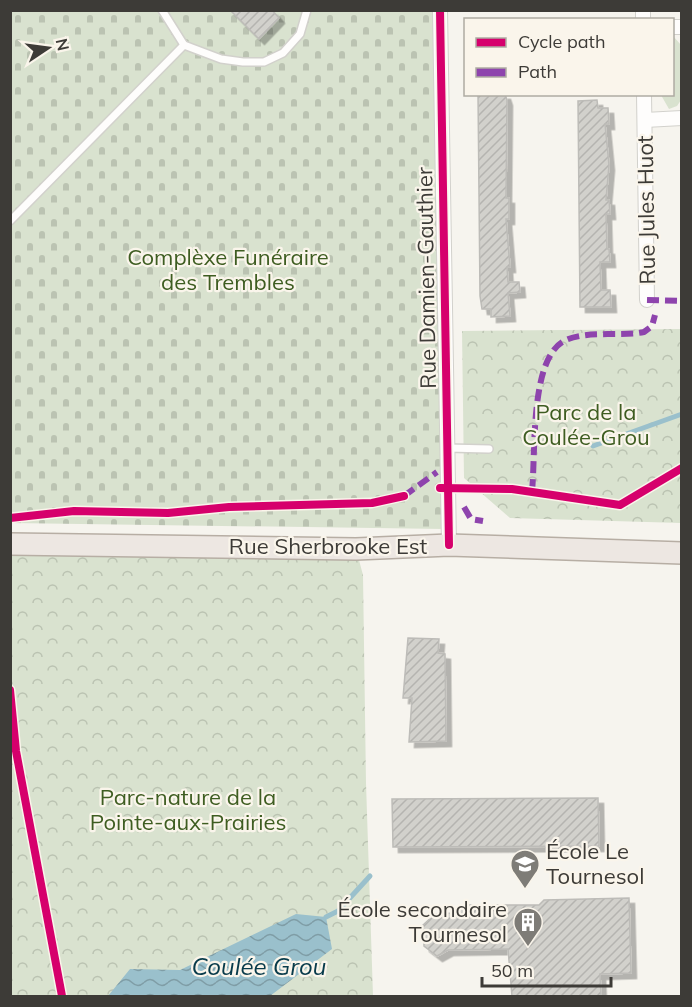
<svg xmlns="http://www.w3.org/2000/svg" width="692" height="1007" viewBox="0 0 692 1007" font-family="Mulish,sans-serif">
<defs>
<pattern id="cemetery-stones" width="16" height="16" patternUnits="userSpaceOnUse" patternTransform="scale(1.5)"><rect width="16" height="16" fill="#d9e2cf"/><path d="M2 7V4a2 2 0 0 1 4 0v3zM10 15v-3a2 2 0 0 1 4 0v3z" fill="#bbc3b2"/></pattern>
<pattern id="park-crowns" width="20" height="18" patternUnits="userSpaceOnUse" patternTransform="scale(1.5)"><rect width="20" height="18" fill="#d9e2cf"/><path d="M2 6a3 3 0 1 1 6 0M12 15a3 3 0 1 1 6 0" fill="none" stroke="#bbc3b2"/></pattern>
<pattern id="water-waves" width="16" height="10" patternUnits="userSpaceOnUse" patternTransform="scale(1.5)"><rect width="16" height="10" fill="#9ac0cc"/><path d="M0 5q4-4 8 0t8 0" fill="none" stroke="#7f9da6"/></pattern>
<pattern id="building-hatch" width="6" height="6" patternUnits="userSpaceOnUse" patternTransform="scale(1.5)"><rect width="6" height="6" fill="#d2d1cc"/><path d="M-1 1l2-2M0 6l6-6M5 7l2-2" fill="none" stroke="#b5b4b0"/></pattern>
<filter id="shadow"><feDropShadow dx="5.5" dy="5.5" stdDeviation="0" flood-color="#0004"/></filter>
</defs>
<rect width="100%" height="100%" fill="#f6f4ee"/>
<path fill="#d9e2cf" d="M673,36L681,45V100L677,106L669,109L661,95L672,94Z"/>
<path fill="url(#cemetery-stones)" d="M11,11H440L444,529L11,523Z"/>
<g fill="url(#park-crowns)">
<path d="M681,329V523L510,518L464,478L462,331Z"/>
<path d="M11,544L356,549L363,575L366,783L373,996H11Z"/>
</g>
<path fill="url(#water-waves)" d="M296,914L326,917L332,949L270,996H108L130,969L180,970Z"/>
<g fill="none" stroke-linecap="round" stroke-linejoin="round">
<g stroke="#9ac0cc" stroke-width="5">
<path d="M593,446L682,414"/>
<path d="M326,917L338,911L370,876"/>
</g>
</g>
<g fill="url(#building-hatch)" stroke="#bdbcb8" stroke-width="1.5" filter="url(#shadow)">
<path d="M230,10H272L279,18L259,39Z"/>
<path d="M478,94H505L507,100L506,198H509V219H506L510,267H507L508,282H519L520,292L508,293L510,316L491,317V309H482L480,296Z"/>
<path d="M597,100L598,108H608L609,124H605L609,165L606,200H609L610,214H606L607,249H609L610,262H600L601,290H610L611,307H580L578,101Z"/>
<path d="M408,638L439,639L438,653L445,654L446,741L409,742L412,698H403Z"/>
<path d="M598,798L599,846L393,847L392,799Z"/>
<path d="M629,898L631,973L600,974L601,996H512L508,949L448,950L437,956L424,946L423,925L435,914L454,913L463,905H539L544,900Z"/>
</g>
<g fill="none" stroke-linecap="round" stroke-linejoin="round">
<g stroke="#d2d1cc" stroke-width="10">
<g id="service">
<path d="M162,10L184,45L221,59L243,62H264L283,53L300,34L307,10"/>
<path d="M10,221L184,45"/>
<path d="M447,448L489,449"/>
</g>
</g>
<g stroke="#d2d1cc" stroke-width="16">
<g id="minor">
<path d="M440,10L449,545"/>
<path d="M643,10V20"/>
<path d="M672,27H682"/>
<path d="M644,94L647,300"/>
<path d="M645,120L682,118"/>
</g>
</g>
<g stroke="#b7aea4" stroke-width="24">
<path id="primary" d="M10,544L356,549L449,545L682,553"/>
</g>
<use href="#service" stroke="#fefdfc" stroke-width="7"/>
<use href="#minor" stroke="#fefdfc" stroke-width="14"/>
<use href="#primary" stroke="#ede7e2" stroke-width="21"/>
<g stroke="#8e44ad" stroke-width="6" stroke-dasharray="12 6" stroke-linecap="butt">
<path d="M647,300L682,301"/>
<path d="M532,491C536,454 529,356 566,340C589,330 620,337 644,332L652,326L655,315"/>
<path d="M404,496L437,472"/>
<path d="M464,507L471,519L483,521"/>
</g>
<g stroke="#faf5eb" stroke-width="11">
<g id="cycleway">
<path d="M440,10L449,545"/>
<path d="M440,488L512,489L620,505L682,468"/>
<path d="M10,518L74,511L168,513L229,507L372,503L404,496"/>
<path d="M10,690L16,751L62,996"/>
</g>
</g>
<use href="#cycleway" stroke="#d6006c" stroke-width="8"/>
</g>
<defs>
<g id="school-pin" transform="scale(1.5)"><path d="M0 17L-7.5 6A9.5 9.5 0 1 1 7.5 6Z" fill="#7e7c77" stroke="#faf5eb"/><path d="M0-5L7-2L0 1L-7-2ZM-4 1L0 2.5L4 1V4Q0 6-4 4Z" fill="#fff"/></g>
<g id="building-pin" transform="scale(1.5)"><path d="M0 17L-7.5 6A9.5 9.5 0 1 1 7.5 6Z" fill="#7e7c77" stroke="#faf5eb"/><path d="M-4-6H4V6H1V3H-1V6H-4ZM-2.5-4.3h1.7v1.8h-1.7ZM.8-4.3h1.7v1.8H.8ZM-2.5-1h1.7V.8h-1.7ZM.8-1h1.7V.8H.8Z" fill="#fff"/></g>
</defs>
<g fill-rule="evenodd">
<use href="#school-pin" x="525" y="864"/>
<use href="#building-pin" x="528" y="922"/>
</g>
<g text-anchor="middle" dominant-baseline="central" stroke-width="4.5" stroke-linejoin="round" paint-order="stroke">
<g font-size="22" fill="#3d3b37" stroke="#faf5eb">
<text transform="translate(646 210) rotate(-91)">Rue Jules Huot</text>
<text transform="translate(426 278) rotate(-91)">Rue Damien-Gauthier</text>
<text x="328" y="546">Rue Sherbrooke Est</text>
</g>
<g font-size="22" fill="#3e5d21" stroke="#faf5eb">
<text x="228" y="257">Complèxe Funéraire<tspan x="228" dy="25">des Trembles</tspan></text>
<text x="586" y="412">Parc de la<tspan x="586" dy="25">Coulée-Grou</tspan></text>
<text x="188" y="797">Parc-nature de la<tspan x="188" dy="25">Pointe-aux-Prairies</tspan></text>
</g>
<g font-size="22" fill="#3d3b37" stroke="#faf5eb" text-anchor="start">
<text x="546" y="851">École Le<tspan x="546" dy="25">Tournesol</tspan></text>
<text x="507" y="909" text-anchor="end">École secondaire<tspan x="507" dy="25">Tournesol</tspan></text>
</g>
<g font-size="24" font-style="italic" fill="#083b4b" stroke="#faf5eb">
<text x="259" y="966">Coulée Grou</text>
</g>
</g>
<rect width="692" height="1007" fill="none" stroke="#3d3b37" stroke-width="24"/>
<rect x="464" y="18" width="210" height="78" fill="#faf5eb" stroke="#aeaba3" stroke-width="1.5"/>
<rect x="476" y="38" width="30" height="9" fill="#d6006c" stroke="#aeaba3" stroke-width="1.5"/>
<text x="518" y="48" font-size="18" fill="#3d3b37">Cycle path</text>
<rect x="476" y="68" width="30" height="9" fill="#8e44ad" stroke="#aeaba3" stroke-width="1.5"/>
<text x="518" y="78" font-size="18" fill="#3d3b37">Path</text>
<g transform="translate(48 48) rotate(77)" stroke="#faf5eb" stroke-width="4.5" paint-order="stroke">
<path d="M0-4.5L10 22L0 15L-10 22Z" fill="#3d3b37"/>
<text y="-9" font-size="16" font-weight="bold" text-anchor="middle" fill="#3d3b37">N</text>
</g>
<path d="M482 977v9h129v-9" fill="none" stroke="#3d3b37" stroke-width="3"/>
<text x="491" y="977" font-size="18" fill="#3d3b37" stroke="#faf5eb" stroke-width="4.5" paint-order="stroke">50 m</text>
</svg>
